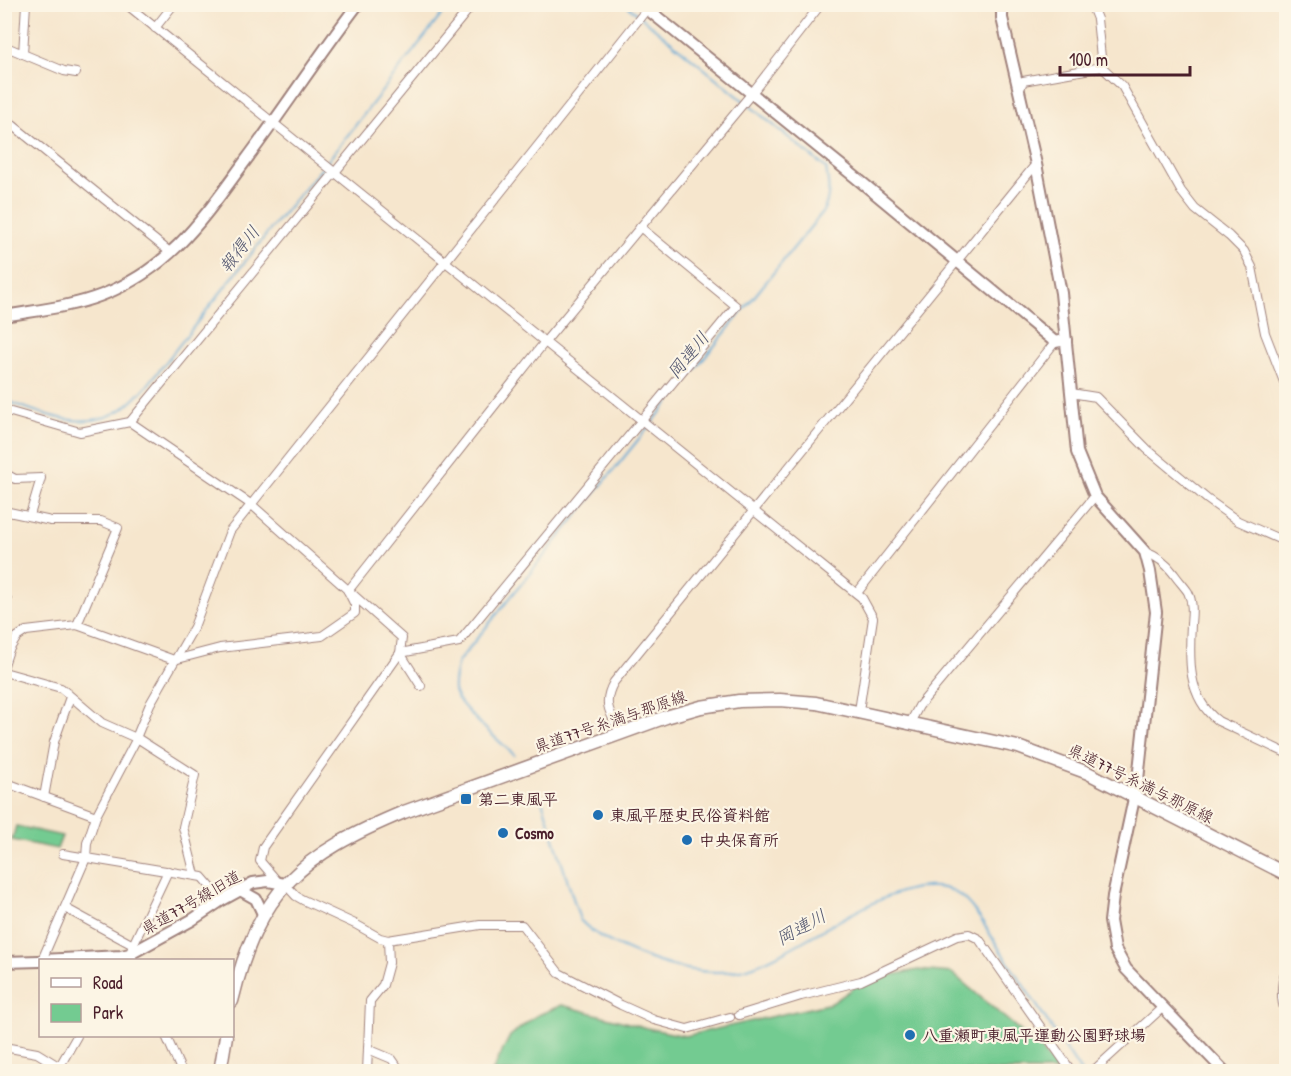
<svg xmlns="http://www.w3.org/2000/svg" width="1291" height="1076" viewBox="0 0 1291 1076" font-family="'Patrick Hand','Klee One',sans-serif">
<rect width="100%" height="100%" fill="#fcf5e5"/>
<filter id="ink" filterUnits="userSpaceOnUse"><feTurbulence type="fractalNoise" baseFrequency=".0167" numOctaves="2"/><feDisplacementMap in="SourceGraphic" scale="12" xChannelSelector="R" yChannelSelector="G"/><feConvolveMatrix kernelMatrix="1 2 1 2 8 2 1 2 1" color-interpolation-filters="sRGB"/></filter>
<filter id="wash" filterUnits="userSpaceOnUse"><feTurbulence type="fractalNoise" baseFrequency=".008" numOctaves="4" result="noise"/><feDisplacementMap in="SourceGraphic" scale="24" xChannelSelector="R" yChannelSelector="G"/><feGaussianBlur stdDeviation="1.35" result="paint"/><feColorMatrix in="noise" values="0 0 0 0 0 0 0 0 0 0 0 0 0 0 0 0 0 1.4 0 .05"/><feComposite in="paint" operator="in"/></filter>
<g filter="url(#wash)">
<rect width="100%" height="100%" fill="#f6e6cd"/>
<g fill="#73cb91" stroke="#5e755e" stroke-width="1.5">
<path d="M16,826L62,836L57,849L12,840Z"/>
<path d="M918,970L952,973L1038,1046L1058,1071L492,1072L510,1036L536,1016L562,1005L647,1028L685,1036L832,1003L855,987L886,976Z"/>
</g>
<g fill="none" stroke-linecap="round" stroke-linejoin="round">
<g stroke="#5ca6d4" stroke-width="2">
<path d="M326,163L450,4"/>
<path d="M4,400C44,414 89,435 126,406C134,401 140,393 147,386L277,221L323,167"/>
<path d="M514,755C502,743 455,704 454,690C453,680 456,671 458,662L822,213C831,198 829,185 826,168L625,4"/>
<path d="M540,794L580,920C597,938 620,947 642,956C671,968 709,976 740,970C795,959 903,861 956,893C974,904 989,933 1000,950C1027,991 1054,1031 1081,1072"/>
</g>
</g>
</g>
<g filter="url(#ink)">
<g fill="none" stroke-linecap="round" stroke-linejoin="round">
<g stroke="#a0827c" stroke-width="10">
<g id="street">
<path d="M126,4L862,598L873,618L859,711"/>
<path d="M1091,4L1097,19L1102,67L1122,86L1181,191L1195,209L1229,236L1244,251L1252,267L1265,333L1286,387"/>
<path d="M155,28L174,4"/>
<path d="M4,46L23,54L26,4"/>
<path d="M23,54L64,71L76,73"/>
<path d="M1019,92L1023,81L1102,67"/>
<path d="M4,118L171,253"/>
<path d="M1071,393L1096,397L1147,449L1207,499L1238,521L1286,542"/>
<path d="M4,410L80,432L130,422L473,4"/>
<path d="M130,422L252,505L402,638L400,653L421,686"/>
<path d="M4,473L15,479L41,478L30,515"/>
<path d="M4,511L51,521H101L118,528L77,625"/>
<path d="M1145,552C1157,556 1166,563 1174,574C1178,580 1184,586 1188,592C1193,602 1192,613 1191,624C1189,659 1187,697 1218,721L1286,753"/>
<path d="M348,591L544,343L752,93L821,4"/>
<path d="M857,593L1055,342"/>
<path d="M4,598L7,599"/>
<path d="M4,665L9,650L17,637L26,631L77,625L174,660L220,648L322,636L355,613V605L348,591"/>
<path d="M4,672L61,688L102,723L136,738L150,704L194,627L230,531L647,9"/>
<path d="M910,723L919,706L1095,496"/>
<path d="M621,734C611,714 601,704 614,682L1036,164"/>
<path d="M4,782L96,816"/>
<path d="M44,797L54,742L70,697"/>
<path d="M63,854L202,877L222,900"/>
<path d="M278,882L260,861L263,847L400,653L459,642L736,306L640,227"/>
<path d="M285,884L296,896L303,900L355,924L380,938L388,940L480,925H522L559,973L621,1005L654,1020L687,1029L730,1017"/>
<path d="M65,908L133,945"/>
<path d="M42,960L86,858L87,843L96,816L137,738L195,775L183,827L195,875"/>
<path d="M133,960L130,954L133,945L168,871"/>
<path d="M1286,970C1281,983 1280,1000 1286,1014"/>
<path d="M739,1015L801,996L861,981L957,936L969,934L979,939L1072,1072"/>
<path d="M166,1036L182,1072"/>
<path d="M4,1047L37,1053L68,1072"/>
<path d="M368,1049L392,1059L401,1072"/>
<path d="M57,1071L77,1036"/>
<path d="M367,1072L370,1001L383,985L389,963L388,940"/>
<path d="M1092,1072L1163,1007"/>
</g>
</g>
<g stroke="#a0827c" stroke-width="14">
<g id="secondary">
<path d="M641,4L854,176L1055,342L1066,340"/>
<path d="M1002,4V18L1036,164L1061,293L1077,452L1095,496L1145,552L1150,571L1156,612L1138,780L1113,896L1110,921L1115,949L1126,969L1225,1072"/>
<path d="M4,316C38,310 71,307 102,295C172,268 204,217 246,160C284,109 319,55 358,4"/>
<path d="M240,890L256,899L263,914"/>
<path d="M42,960L121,956L130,954L192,920L222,900L253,883L268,881L285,884"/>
<path d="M4,962L40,961"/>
</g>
</g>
<g stroke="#a0827c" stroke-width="15">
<g id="primary">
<path d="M232,1001C259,889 301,855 404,812L666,717L701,707L739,701L780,700L816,703L1018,747L1088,773L1286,874"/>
<path d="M220,1072L226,1036"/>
</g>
</g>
<use href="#street" stroke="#fff" stroke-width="8"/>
<use href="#secondary" stroke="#fff" stroke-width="10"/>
<use href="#primary" stroke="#fff" stroke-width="12"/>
</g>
</g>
<g fill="#1f6fb2" stroke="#fcf5e5" stroke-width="2">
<rect x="460" y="793" width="12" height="12" rx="3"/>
<circle cx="598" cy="815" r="6"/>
<circle cx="503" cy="833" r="6"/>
<circle cx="687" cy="840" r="6"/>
<circle cx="910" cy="1035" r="6"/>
</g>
<g text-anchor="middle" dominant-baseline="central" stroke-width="4.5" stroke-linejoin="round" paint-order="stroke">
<g font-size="16" fill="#4a1f2b" stroke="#fcf5e5">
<text transform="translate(610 721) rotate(-19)">県道77号糸満与那原線</text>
<text transform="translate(1141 783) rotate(26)">県道77号糸満与那原線</text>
<text transform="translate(191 902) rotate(-30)">県道77号線旧道</text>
</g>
<g font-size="16" font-weight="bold" fill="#4a1f2b" stroke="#fcf5e5" text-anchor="start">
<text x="478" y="799">第二東風平</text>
<text x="610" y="815">東風平歴史民俗資料館</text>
<text x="515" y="833">Cosmo</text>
<text x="699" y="840">中央保育所</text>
<text x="922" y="1035">八重瀬町東風平運動公園野球場</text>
</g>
<g font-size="18" font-style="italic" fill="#51556f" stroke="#fcf5e5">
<text transform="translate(239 249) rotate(-52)">報得川</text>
<text transform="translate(688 355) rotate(-51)">岡連川</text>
<text transform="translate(801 927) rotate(-29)">岡連川</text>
</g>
</g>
<rect width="1291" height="1076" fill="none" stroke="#fcf5e5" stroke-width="24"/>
<rect x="39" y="959" width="195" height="78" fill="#fcf5e5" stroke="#b59f9b" stroke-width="1.5"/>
<rect x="51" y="978" width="30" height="9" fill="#ffffff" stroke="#b59f9b" stroke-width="1.5"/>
<text x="93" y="989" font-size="18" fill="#4a1f2b">Road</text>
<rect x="51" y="1004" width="30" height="18" fill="#73cb91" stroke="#b59f9b" stroke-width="1.5"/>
<text x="93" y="1019" font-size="18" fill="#4a1f2b">Park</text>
<path d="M1060 66v9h130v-9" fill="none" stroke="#4a1f2b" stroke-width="3"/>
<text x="1069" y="66" font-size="18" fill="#4a1f2b" stroke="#fcf5e5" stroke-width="4.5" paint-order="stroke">100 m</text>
</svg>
